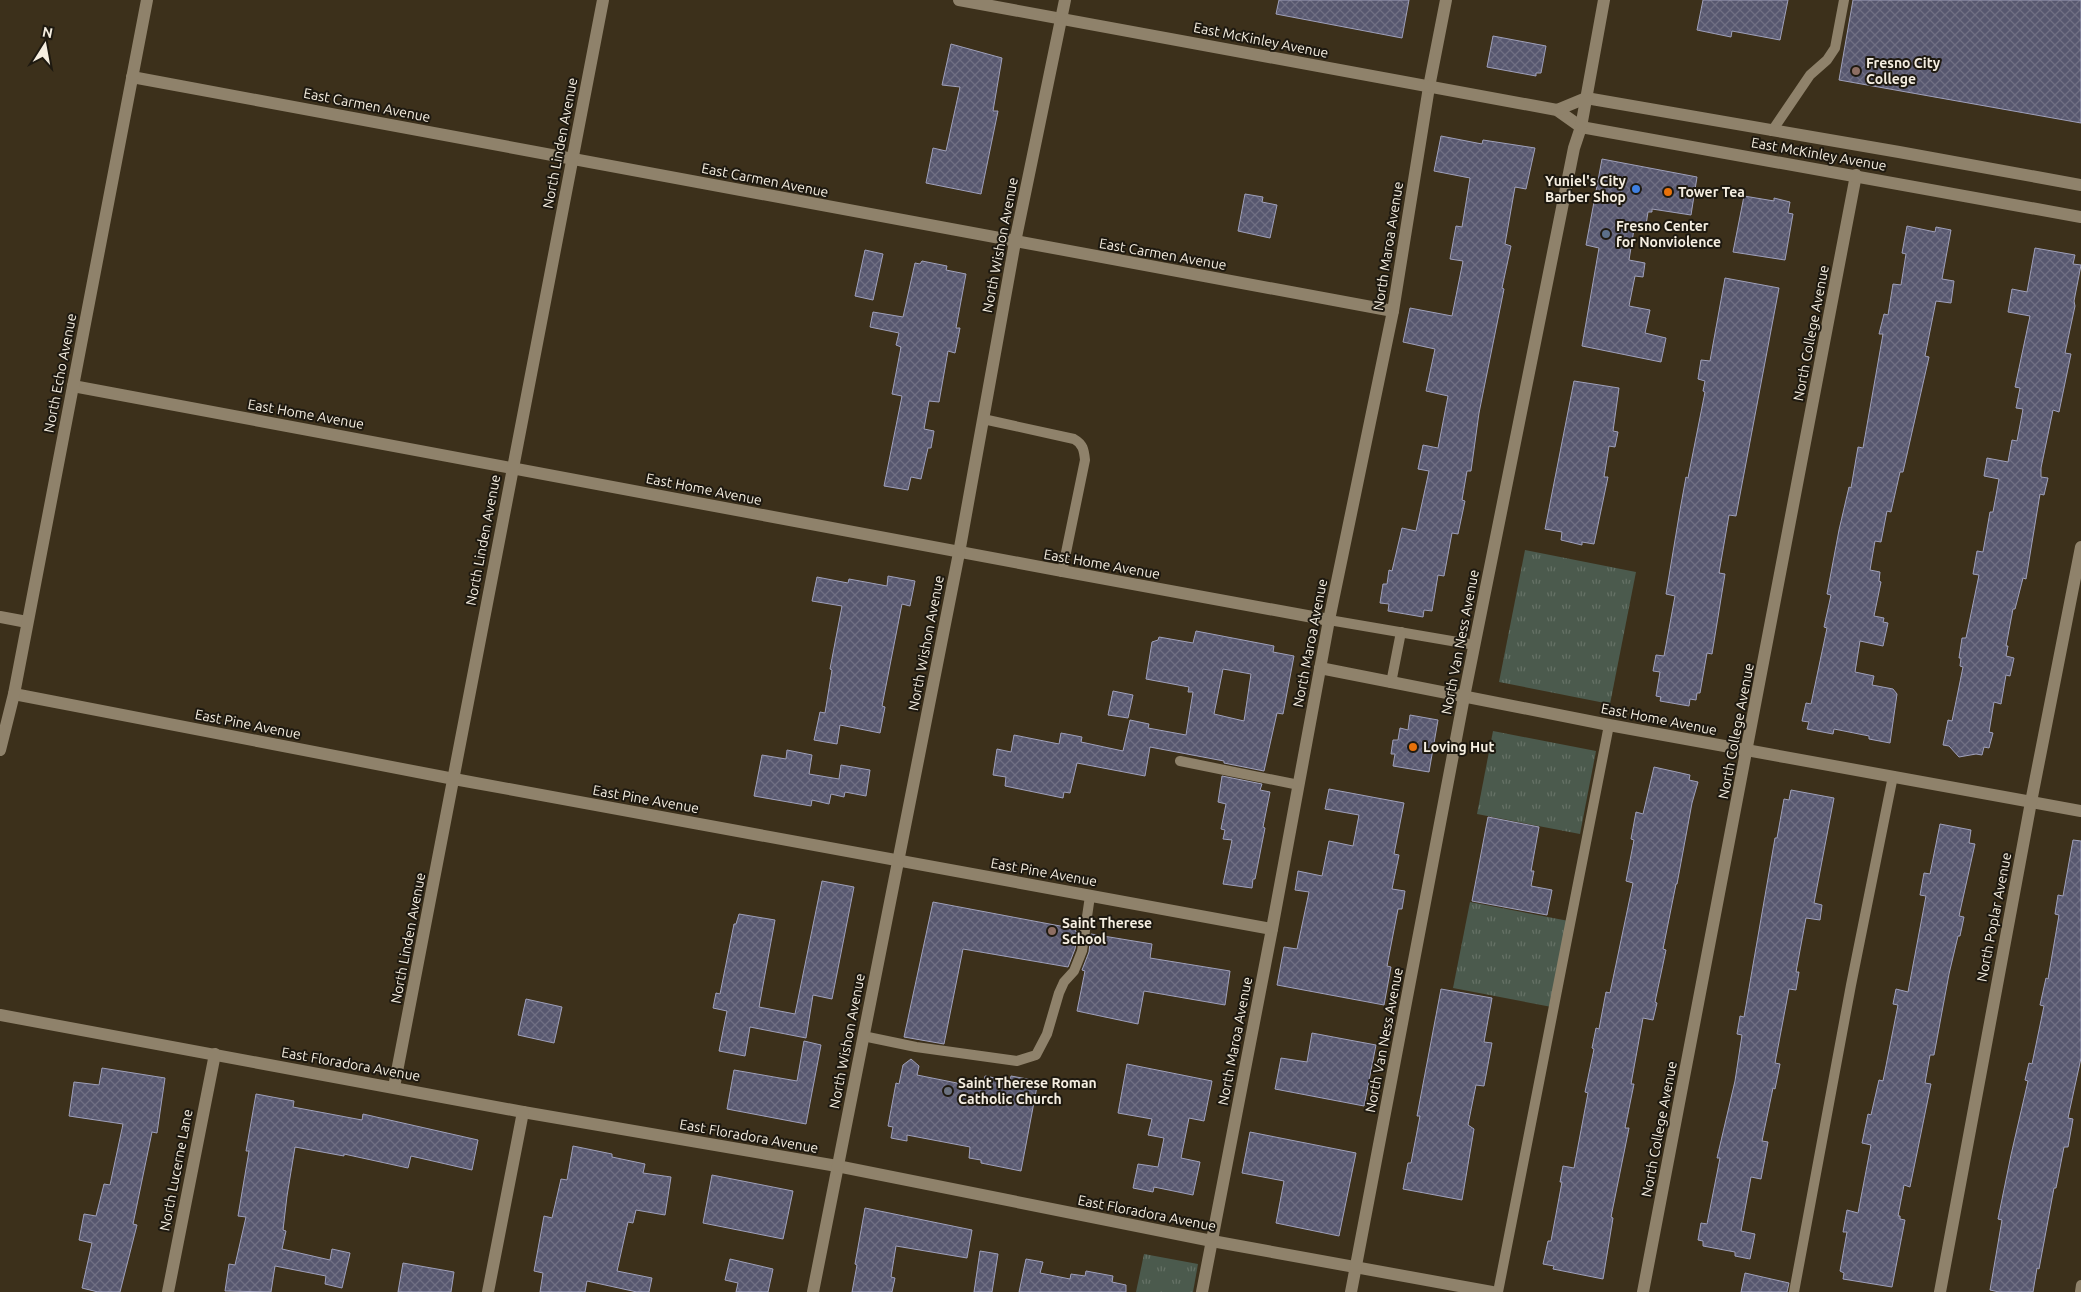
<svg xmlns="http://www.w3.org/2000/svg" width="2081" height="1292" viewBox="0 0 2081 1292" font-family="Ubuntu,sans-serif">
<defs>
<pattern id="grass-tufts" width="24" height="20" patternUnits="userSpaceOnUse" patternTransform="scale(1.25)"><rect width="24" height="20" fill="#4b5a4d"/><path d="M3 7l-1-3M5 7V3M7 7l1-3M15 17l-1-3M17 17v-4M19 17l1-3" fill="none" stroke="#667266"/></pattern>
<pattern id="building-cross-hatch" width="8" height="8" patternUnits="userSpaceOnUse" patternTransform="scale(1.25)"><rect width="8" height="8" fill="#57576f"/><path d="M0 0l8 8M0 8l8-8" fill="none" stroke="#706f83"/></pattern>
</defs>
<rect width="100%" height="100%" fill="#3c301b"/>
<g fill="url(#grass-tufts)">
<path d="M1525,550L1636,572L1610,704L1499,682Z"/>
<path d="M1493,731L1596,751L1580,834L1477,814Z"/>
<path d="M1470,902L1574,922L1557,1008L1453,988Z"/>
<path d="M1144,1254L1198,1264L1193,1292H1136Z"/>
</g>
<g fill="url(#building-cross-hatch)" stroke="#9fa0ba" fill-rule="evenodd">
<path d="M1279,0H1409L1402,38L1276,14Z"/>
<path d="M1703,0H1788L1780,40L1732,31L1731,37L1697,30Z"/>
<path d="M1853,0H2081V123L1839,80Z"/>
<path d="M1493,36L1546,46L1541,73H1536V76L1487,67Z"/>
<path d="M951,44L1002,58L993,111H998L981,194L926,183L933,148L946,151L960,87L942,85Z"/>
<path d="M1441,136L1482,144L1483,140L1535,148L1526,189L1515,187L1505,244L1511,246L1502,288L1504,289L1479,413L1471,471H1467L1462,500L1465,501L1458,534L1452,533L1444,576L1438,575L1432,611L1424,610L1423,617L1388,611L1389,604L1380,603L1383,584H1387L1389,570L1392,571L1402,528L1416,531L1429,471L1418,469L1423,445L1438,448L1448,396L1426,391L1435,349L1403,342L1410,308L1452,316L1463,261L1450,259L1456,226L1462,227L1470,178L1434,171Z"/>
<path d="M1602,159L1697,177L1691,215L1652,209V212H1648L1646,225L1635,223L1629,260L1645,263L1643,277L1635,276L1629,306L1650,310L1645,333L1666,338L1661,362L1582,346L1599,248L1586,245Z"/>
<path d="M1245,194L1263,197L1262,202L1277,205L1270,238L1238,231Z"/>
<path d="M1744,196L1774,201V198L1790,202L1788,213L1793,214L1785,260L1733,252Z"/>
<path d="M1907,226L1935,232L1936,227L1951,230L1942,279L1954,281L1951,303L1936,301L1925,356L1929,357L1903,472H1900L1891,512L1887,511L1881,542L1875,541L1870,570L1880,572L1879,581L1881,582L1874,616L1884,618L1883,622L1888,623L1883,646L1860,641L1855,672L1874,676L1872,685L1893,689L1897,694L1890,743L1869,739V736L1834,729L1833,734L1807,729L1809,722L1802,721L1806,703L1811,704L1827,628L1824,627L1831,595L1827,594L1839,530L1849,487L1851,488L1858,447L1863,448L1883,334H1879L1884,314L1888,315L1893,284L1901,285L1906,254L1902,253Z"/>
<path d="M2035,248L2075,255L2073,264L2081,265L2074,301L2075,306L2065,353L2071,354L2059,412L2053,410L2052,415L2041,468V477L2048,478L2044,495L2040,494L2026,579L2023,578L2015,609H2013L2006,646H2008L2006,656L2014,658L2010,676L2006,675L2001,704L1994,702L1989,732L1993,733L1989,748L1984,747L1982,755L1976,754L1959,757L1949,746L1943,745L1948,720L1952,721L1963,667L1960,666L1961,658H1959L1962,638H1966L1979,575L1973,574L1977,551L1983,552L1990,512H1993L1999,479L1984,476L1987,458L2008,462L2012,440L2017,441L2023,409L2016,408L2020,388L2015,387L2030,316L2008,312L2012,289L2027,292Z"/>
<path d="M865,250L883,254L873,300L855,296Z"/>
<path d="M922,261L947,266L946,270L966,274L956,328H960L955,353L948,351L939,402L929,401L924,429L934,431L931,448H928L921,479L911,477L908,490L884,486L902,396L892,394L901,347L896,345L899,333L870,327L873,312L903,317L915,263L920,264Z"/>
<path d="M1725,278L1779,288L1736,516L1729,515L1719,573L1725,574L1712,654L1707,653L1700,693H1697L1696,700L1690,699L1689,706L1660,701L1661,697L1656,696L1660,672L1653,671L1656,655L1664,656L1675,596L1666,594L1680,510L1686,477L1688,478L1705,392L1703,391L1705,381L1698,379L1701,360L1710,361Z"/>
<path d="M1574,381L1619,388L1613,431L1618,432L1615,447L1609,446L1604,477H1608L1594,544L1582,542V545L1561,540L1562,532L1545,529Z"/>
<path d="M888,576L915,581L910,606L902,604L882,706L885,707L880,733L840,725L837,744L814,740L820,712L825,713L832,670L830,669L842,606L812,601L817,577L848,583L849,579L887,586Z"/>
<path d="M1196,631L1274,646L1273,652L1294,656L1283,714L1277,713L1264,771L1224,763V761L1150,747L1145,776L1077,763L1070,793L1064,792L1063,798L1005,786L1006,777L993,775L997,749L1011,752L1014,735L1059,744L1061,733L1082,737L1081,742L1123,751L1130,720L1149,724L1148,728L1186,735L1193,692H1188L1189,687L1146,679L1152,642L1158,640L1159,637L1193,643ZM1223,669L1251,674L1244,721L1214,714Z"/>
<path d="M1113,691L1133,695L1128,718L1108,715Z"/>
<path d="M1410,715L1438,720L1429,772L1393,766L1395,754H1391L1393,740H1398L1400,728L1408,730Z"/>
<path d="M787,750L812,755L809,774L839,779L841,765L870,770L866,796L845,792L844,797L831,794L829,804L812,800L811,806L754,796L762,755L786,759Z"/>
<path d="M1654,767L1690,775L1689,780L1698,782L1692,803L1677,884H1676L1663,949L1666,950L1655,1002L1657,1003L1653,1020L1643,1018L1631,1084H1634L1625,1128H1629L1611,1217L1613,1218L1603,1279L1553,1269L1554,1266L1543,1264L1548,1241H1551L1562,1182H1560L1563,1166L1574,1168L1576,1157L1588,1093L1585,1092L1594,1049L1592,1048L1596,1028L1599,1029L1606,992L1610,993L1633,883L1626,881L1634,840L1631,839L1636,812L1643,814Z"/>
<path d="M1222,776L1262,784L1260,790L1270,792L1263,827L1265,828L1255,879H1253L1252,888L1223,884L1232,840L1223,839L1225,830L1221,829L1226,804L1218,802Z"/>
<path d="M1329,789L1404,803L1394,854L1399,855L1392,889L1405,891L1402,909H1398L1387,966L1391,967L1384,1005L1277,985L1284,947L1297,949L1309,892L1295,890L1298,871L1322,876L1329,841L1353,846L1359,815L1325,809Z"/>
<path d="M1791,790L1834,798L1814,903L1822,905L1820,920L1806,918L1796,972H1799L1796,990L1789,989L1775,1063L1780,1064L1775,1089L1773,1088L1762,1141L1768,1142L1761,1179L1751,1177L1741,1231L1755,1234L1750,1259L1735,1256V1252L1703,1246V1241L1698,1240L1701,1223L1707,1224L1720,1158H1717L1735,1081L1742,1035L1737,1034L1740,1016L1744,1017L1775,838H1777L1784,799L1789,800Z"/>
<path d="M1488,817L1539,827L1531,871H1534L1531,886L1552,890L1547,915L1472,901Z"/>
<path d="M1940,824L1971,830L1969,843L1975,844L1959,916L1964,917L1960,936H1958L1949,974L1934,1055H1930L1925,1083L1931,1084L1917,1153L1910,1187L1904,1185L1898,1216H1900V1219L1905,1220L1892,1287L1843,1279L1844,1273L1840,1271L1847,1232H1843L1847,1210L1858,1213L1871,1145L1862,1143L1868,1114L1871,1115L1879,1080L1883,1081L1898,1005L1893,1004L1896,989L1908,992L1926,896L1920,895L1924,873L1930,874Z"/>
<path d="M2073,840L2081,841V1058L2068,1118L2073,1119L2068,1147H2064L2056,1188H2054L2039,1269L2037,1268L2033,1292H1999L1990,1290L2002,1220L1998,1219L2011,1155L2028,1081L2025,1080L2029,1063L2032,1064L2044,1006L2040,1005L2046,978L2048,979L2059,915L2055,914L2058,895L2063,896Z"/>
<path d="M822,881L854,887L832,999L813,995L806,1038L750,1027L745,1056L719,1051L727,1011L713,1008L716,993L720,994L734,924H736L739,914L775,920L759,1007L795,1014Z"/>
<path d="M933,902L1076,929L1075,931L1078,932L1075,949L1068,967L963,949L944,1044L904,1037Z"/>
<path d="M1091,934L1152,944L1150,958L1230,971L1225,1005L1144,991L1138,1024L1077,1011L1085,971L1082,970L1089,952Z"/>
<path d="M1441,989L1492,998L1484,1042L1492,1043L1484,1086L1476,1085L1468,1125L1474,1129L1462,1200L1403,1189L1408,1163H1411L1420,1116H1417Z"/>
<path d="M526,999L562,1007L554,1043L518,1035Z"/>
<path d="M1312,1033L1376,1045L1364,1106L1275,1089L1281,1058L1307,1062Z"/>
<path d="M804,1041L821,1045L806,1124L727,1109L734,1070L797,1081Z"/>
<path d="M911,1059L919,1066L917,1075L982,1088L985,1076L1010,1081L1011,1076L1038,1081L1021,1171L981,1163V1160L969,1158L970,1147L907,1135V1141L891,1138L893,1127L888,1126L896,1083L899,1084L903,1065Z"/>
<path d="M1127,1064L1212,1081L1204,1121L1189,1118L1181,1158L1200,1162L1193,1195L1154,1187L1153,1192L1133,1188L1138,1164L1158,1167L1164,1138L1148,1135L1152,1119L1118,1113Z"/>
<path d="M102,1068L165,1078L157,1133L152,1132L133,1224L137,1225L120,1292H98L82,1288L92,1243L79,1240L84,1214L96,1216L104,1184L110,1185L123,1124L69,1116L74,1082L99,1085Z"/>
<path d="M256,1094L294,1101L293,1107L362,1120L363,1114L478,1140L472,1170L411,1156L408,1168L344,1154V1156L295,1147L287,1196L283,1230L286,1231L282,1249L330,1260L332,1249L350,1253L342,1288L325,1284L326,1276L275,1266L271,1292L225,1291L229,1264L235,1265L246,1217L238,1216L249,1151H246Z"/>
<path d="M1250,1132L1356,1153L1339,1236L1276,1223L1284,1181L1242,1173Z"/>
<path d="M573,1146L612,1154V1157L645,1164L643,1173L671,1177L665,1215L636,1210L633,1223L628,1222L617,1271L652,1278L649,1292H637L587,1281L585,1292H540L543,1273L534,1271L544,1216L552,1218L561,1179L567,1180Z"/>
<path d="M712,1175L793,1191L783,1239L703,1223Z"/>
<path d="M865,1208L972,1230L967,1258L896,1246L891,1277L895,1278L892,1292H852L857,1265L855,1264Z"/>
<path d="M980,1251L998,1254L992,1292H974Z"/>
<path d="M730,1259L773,1269L768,1292H736L738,1283L725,1280Z"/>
<path d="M1026,1259L1043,1262L1040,1273L1070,1279L1071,1274L1085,1276L1086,1271L1113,1276L1112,1282L1126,1285V1292H1019Z"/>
<path d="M403,1263L454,1272L451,1292H398Z"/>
<path d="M1745,1273L1789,1283L1787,1292H1741Z"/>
</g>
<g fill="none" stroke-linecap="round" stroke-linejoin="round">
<g stroke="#8f826b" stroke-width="10">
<path d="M1772,131L1810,75L1827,60L1835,48L1844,0"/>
<path d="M983,419L1074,439C1083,444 1084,450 1085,460L1062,572"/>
<path d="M1329,620L1475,645"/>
<path d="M1391,683L1401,632"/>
<path d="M1180,761L1299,785"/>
<path d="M863,1036L916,1047L1017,1061L1036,1055L1047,1034L1059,993L1064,982L1074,971L1082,951L1090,896"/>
<path d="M1498,1292L1609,725"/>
<path d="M1794,1292L1851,985L1893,776"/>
<path d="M2080,1292L2081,1285"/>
</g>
<g stroke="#8f826b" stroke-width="12">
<path d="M132,77L1393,311"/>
<path d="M73,386C492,463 910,544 1329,620"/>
<path d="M0,617L27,622"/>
<path d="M1320,668L1609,725L2081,811"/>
<path d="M14,694L454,779L1272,929"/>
<path d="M0,750L14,694L147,0"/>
<path d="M0,1015L523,1112L837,1166L1212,1241L1492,1292"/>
<path d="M394,1087L603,0"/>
<path d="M168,1292L215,1054"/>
<path d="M488,1292L523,1112"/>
<path d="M1202,1292L1272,929L1329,620L1393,311L1429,87L1446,0"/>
<path d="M1643,1292L1856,175"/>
<path d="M1940,1292L2031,802L2081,547"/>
</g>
<g stroke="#8f826b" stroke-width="12">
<path d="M959,0L1557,110L1581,127L2081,217"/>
<path d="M1557,110L1586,98L1899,152L2081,185"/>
<path d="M813,1292L959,553L1015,242L1065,0"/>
<path d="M1351,1292L1464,697L1574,148L1581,127L1604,0"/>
</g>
</g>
<g fill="#8d6e63" stroke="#1e1910" stroke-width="2">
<circle cx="1856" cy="71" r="5"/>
<circle cx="1052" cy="931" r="5"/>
</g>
<circle fill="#3f7fe0" stroke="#1e1910" stroke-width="2" cx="1636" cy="189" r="5"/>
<g fill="#e8710a" stroke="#1e1910" stroke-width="2">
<circle cx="1668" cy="192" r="5"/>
<circle cx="1413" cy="747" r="5"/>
</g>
<circle fill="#5c6f8a" stroke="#1e1910" stroke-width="2" cx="1606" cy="234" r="5"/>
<circle fill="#6b7280" stroke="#1e1910" stroke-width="2" cx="948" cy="1091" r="5"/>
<g text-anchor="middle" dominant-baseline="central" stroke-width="4" stroke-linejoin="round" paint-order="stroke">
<g font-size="14" fill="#f5eee1" stroke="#1e1910">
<text transform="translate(1261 40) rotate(11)">East McKinley Avenue</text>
<text transform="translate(367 105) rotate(11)">East Carmen Avenue</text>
<text transform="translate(560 143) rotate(-79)">North Linden Avenue</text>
<text transform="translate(1819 154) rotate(10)">East McKinley Avenue</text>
<text transform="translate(765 180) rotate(11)">East Carmen Avenue</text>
<text transform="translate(1000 245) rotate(-79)">North Wishon Avenue</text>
<text transform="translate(1388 246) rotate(-81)">North Maroa Avenue</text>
<text transform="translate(1163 254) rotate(10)">East Carmen Avenue</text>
<text transform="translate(1811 333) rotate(-79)">North College Avenue</text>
<text transform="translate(60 373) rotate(-79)">North Echo Avenue</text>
<text transform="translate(306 414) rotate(10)">East Home Avenue</text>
<text transform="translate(704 489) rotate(11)">East Home Avenue</text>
<text transform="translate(483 540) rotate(-79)">North Linden Avenue</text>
<text transform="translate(1102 564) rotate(10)">East Home Avenue</text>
<text transform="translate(1460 642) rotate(-79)">North Van Ness Avenue</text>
<text transform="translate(926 643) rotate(-79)">North Wishon Avenue</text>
<text transform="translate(1310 643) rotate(-79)">North Maroa Avenue</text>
<text transform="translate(1659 719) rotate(11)">East Home Avenue</text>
<text transform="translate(248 724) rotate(11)">East Pine Avenue</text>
<text transform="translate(1736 731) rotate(-79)">North College Avenue</text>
<text transform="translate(646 799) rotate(10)">East Pine Avenue</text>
<text transform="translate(1044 872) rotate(10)">East Pine Avenue</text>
<text transform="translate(1994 917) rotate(-79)">North Poplar Avenue</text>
<text transform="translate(408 938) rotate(-79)">North Linden Avenue</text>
<text transform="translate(1384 1040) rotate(-79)">North Van Ness Avenue</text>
<text transform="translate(847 1041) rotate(-79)">North Wishon Avenue</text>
<text transform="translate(1235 1041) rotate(-79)">North Maroa Avenue</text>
<text transform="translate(351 1064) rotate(10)">East Floradora Avenue</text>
<text transform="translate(1659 1129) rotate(-79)">North College Avenue</text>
<text transform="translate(749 1136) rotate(10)">East Floradora Avenue</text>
<text transform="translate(176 1170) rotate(-79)">North Lucerne Lane</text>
<text transform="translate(1147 1213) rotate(11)">East Floradora Avenue</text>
</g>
<g font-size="14" font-weight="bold" fill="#f5eee1" stroke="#1e1910" text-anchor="start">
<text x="1866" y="63">Fresno City<tspan x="1866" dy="16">College</tspan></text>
<text x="1626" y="181" text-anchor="end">Yuniel's City<tspan x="1626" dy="16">Barber Shop</tspan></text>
<text x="1678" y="192">Tower Tea</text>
<text x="1616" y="226">Fresno Center<tspan x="1616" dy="16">for Nonviolence</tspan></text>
<text x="1423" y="747">Loving Hut</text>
<text x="1062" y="923">Saint Therese<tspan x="1062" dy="16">School</tspan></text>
<text x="958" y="1083">Saint Therese Roman<tspan x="958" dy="16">Catholic Church</tspan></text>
</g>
</g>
<g transform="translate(45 45) rotate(11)" stroke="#1e1910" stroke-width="4" paint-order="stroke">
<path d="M0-4L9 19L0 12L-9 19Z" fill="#f5eee1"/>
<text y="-8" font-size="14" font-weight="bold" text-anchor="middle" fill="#f5eee1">N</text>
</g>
</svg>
